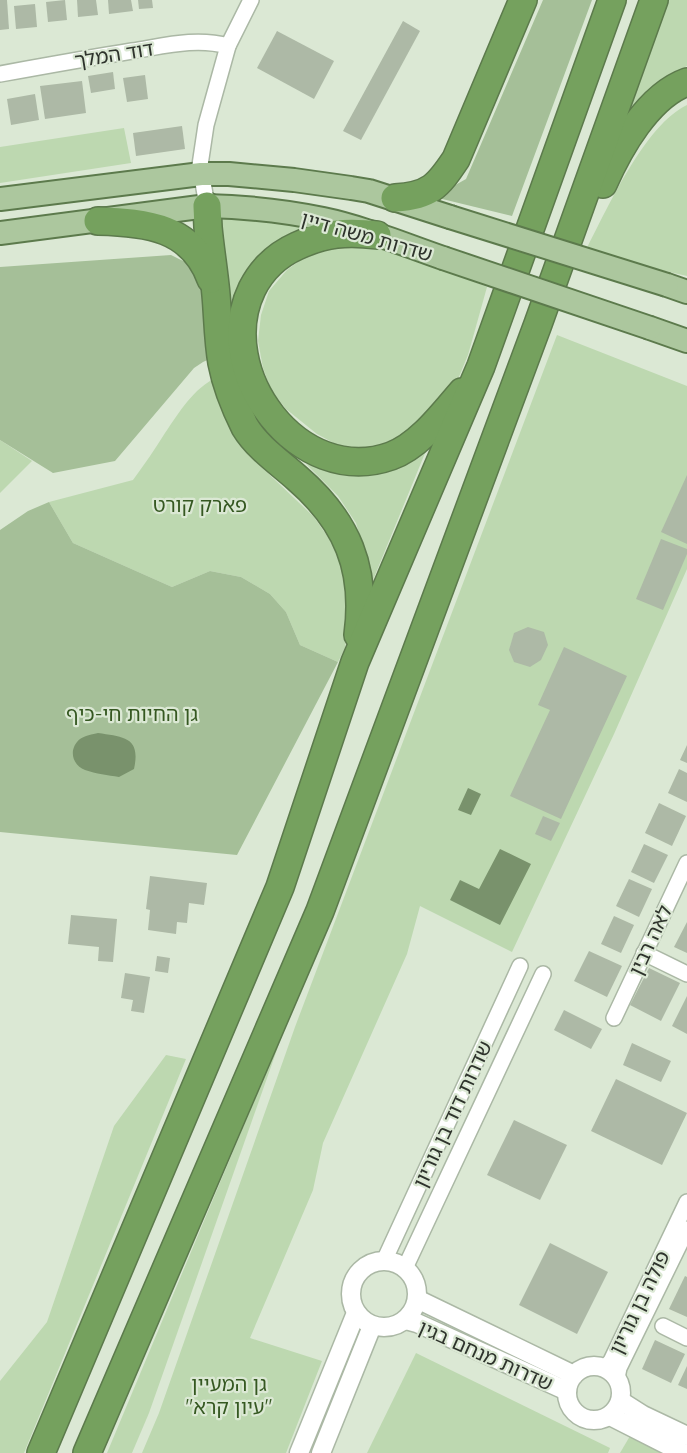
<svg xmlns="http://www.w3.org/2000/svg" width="687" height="1453" viewBox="0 0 687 1453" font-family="Quicksand,'Noto Sans Hebrew',sans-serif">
<rect width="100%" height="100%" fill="#dbe8d4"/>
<g fill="#bdd8b0">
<path d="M664,0H687V66L666,77L619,128Z"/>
<path d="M687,105V276L656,269L587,248C608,207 645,125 687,105Z"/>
<path d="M124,128L131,163L0,183V147Z"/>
<path d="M221,218L315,225L226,328Z"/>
<path d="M356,245C402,251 445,270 487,287L468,355L456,384L404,437L384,445L361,448L341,447L317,434L286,409L271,390L263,368L258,341L261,315L269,291L287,270L307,255L329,247Z"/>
<path d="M557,335L687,386V569L614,734L512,952L420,906L407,954L323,1143L313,1190L250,1338L322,1361L286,1453H142L159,1413L295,1027Z"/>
<path d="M217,377L236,432L252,458L314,517L332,543L346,569L350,616L345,648L338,662L300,645L286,612L270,594L241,577L210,571L172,587L73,543L49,502L133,480C144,465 155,449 165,433C180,411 193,389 217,377Z"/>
<path d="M0,440L32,461L0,493Z"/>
<path d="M430,441L373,580L356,523L338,496L306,464L324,468Z"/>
<path d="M285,1027L149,1413L132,1453H107Z"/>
<path d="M166,1055L186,1059L24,1453H0V1381L47,1322L114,1126Z"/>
<path d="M416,1353L610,1448L608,1453H367Z"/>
<path d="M630,1436L661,1453H620Z"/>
</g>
<g fill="#a5bf98">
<path d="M543,0H592L512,216L434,197L466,179Z"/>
<path d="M171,255C176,258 183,260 188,264C211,285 209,329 212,358L203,362L194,368L115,461L53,473L0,440V267Z"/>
<path d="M49,502L73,543L172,587L210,571L241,577L270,594L286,612L300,645L338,662L237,855L0,832V530L28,511Z"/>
</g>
<g fill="#79926c">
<path d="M98,733C124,737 141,737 134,769L119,777C108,775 96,774 85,770C72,765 68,749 80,739C84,736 93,734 98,733Z"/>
<path d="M468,788L481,794L471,815L458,810Z"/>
<path d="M500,849L531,864L500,925L450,900L460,880L479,889Z"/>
</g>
<g fill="#adb9a6">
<path d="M0,0H7L9,29L0,30Z"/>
<path d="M65,0L67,20L48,22L46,2Z"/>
<path d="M77,0H96L98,15L78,17Z"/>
<path d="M108,0H131L133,11L109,14Z"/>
<path d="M138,0H152L153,8L139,9Z"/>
<path d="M35,4L37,27L16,29L14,6Z"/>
<path d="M403,21L420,31L361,140L343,131Z"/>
<path d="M277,31L334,61L314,99L257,68Z"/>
<path d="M113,72L115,89L91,93L88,76Z"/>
<path d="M145,75L148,99L127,102L123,78Z"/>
<path d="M82,81L86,113L45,119L40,86Z"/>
<path d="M35,94L39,120L11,125L7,99Z"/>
<path d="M182,126L185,149L136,156L133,133Z"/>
<path d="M687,475V544L661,532Z"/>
<path d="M661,539L687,549V554L663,610L636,599Z"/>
<path d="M528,627L544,632L548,645L541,660L530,667L514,662L509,650L514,633Z"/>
<path d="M564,647L627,676L561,819L510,796L550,710L538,705Z"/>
<path d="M687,745V763L680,760Z"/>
<path d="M679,769L687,773V802L668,793Z"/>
<path d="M659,803L686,816L672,846L645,833Z"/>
<path d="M543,816L560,823L551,841L535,834Z"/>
<path d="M644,844L668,855L654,883L631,872Z"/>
<path d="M150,876L207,883L204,905L189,903L187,923L177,922L176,934L148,930L150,910L146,909Z"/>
<path d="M629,879L652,889L639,917L616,906Z"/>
<path d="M71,915L117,919L113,962L98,961L99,947L68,944Z"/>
<path d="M614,916L634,925L621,953L601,944Z"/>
<path d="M687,922V953L674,947Z"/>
<path d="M589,951L622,966L607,997L574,981Z"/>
<path d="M157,956L170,958L168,973L155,971Z"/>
<path d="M649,968L680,983L661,1021L630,1005Z"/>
<path d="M125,973L150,977L144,1013L131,1011L133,1000L121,998Z"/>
<path d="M687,996V1034L672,1026Z"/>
<path d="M564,1010L602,1029L591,1049L554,1030Z"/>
<path d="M632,1043L671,1061L661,1082L623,1065Z"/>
<path d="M616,1079L687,1113L662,1165L591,1131Z"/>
<path d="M514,1120L567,1145L540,1200L487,1175Z"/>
<path d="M550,1243L608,1272L577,1334L519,1305Z"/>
<path d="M685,1276L687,1277V1317L669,1309Z"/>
<path d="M655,1340L685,1354L671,1383L642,1369Z"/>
<path d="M687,1366V1389L678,1385Z"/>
</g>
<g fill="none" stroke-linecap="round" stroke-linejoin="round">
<g stroke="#abb8a5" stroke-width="18">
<g id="minor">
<path d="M0,74C44,66 88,58 132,51C164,46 196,37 228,46"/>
<path d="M207,206L200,165L206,125L228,46L251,0"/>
<path d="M644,953L687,974"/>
<path d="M614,1018L687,863"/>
<path d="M384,1261L520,966"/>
<path d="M405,1268L543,974"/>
<path d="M663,1326L687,1338"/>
<path d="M605,1368L611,1361L687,1202"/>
<path d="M617,1378L619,1368L687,1229"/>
</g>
</g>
<g stroke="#abb8a5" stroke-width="21">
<g id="tertiary">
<circle cx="384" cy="1294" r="33"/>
<path d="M417,1299L574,1375"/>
<path d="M406,1320L417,1323L567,1391"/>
<circle cx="594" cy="1393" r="27"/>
<path d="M621,1401L643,1415L687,1436"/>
<path d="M610,1416L683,1453"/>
<path d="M299,1453L356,1313"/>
<path d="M321,1453L372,1326"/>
</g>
</g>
<g stroke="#5c7a4c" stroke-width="26">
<g id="primary">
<path d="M0,199L201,174H229L294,180L351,188L369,191L450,217"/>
<path d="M0,233L207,206C246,207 285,211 323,219C362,227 405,245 443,258"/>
<path d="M667,285L687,292"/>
<path d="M650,328L687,341"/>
</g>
</g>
<g stroke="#5c7a4c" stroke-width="30">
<g id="motorway">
<path d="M603,184C619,148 648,96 687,82"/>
<path d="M395,198C430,196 438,186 456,159L523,0"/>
<path d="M207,206L208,227C210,249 214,272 216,295C218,317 218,340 222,363C226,384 235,407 245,427C257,447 279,462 297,478C347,521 367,569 358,635"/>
<path d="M98,221C146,222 192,227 211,279"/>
<path d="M377,235C347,231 325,233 297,246C277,255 262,269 252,289C212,372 299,489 391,456C419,446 443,414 462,392"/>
<path d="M41,1453L280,887L355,662L481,366L612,0"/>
<path d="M87,1453L320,911L538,324L654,0"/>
</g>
</g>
<use href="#minor" stroke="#fff" stroke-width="15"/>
<use href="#tertiary" stroke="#fff" stroke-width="18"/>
<use href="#primary" stroke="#acc79e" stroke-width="22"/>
<use href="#motorway" stroke="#75a15e" stroke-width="27"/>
<g stroke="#5c7a4c" stroke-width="26" stroke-linecap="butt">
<g id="primary-bridge">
<path d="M450,217L667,285"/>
<path d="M443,258L650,328"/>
</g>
</g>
<use href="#primary-bridge" stroke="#acc79e" stroke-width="22"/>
</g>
<g text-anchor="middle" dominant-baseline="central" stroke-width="4.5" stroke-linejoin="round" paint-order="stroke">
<g font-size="20" fill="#2e332c" stroke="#dbe8d4">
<text transform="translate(114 54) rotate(-9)">דוד המלך</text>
<text transform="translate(367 236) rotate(16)">שדרות משה דיין</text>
<text transform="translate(650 940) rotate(-65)">לאה רבין</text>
<text transform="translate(452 1114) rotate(-65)">שדרות דוד בן גוריון</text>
<text transform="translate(639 1302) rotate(-64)">פולה בן גוריון</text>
<text transform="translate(486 1355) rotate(24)">שדרות מנחם בגין</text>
</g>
<g font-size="20" fill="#355821" stroke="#dbe8d4">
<text x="200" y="504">פארק קורט</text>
<text x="132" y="713">גן החיות חי-כיף</text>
<text x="229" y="1383">גן המעיין<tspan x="229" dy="23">"עיון קרא"</tspan></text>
</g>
</g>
</svg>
